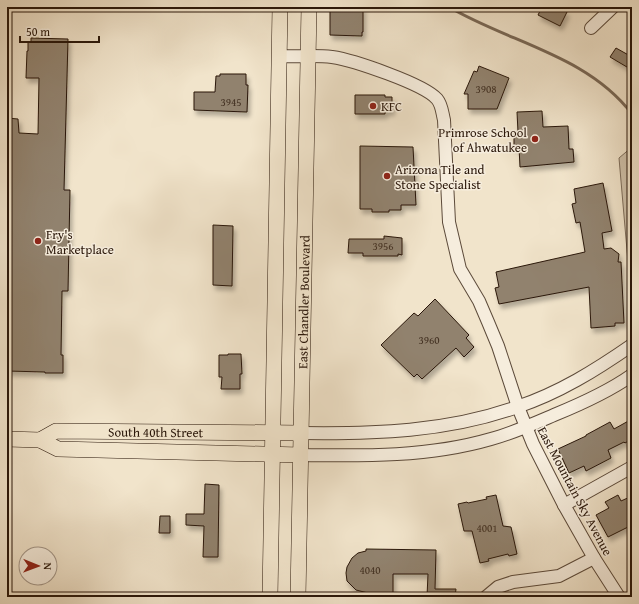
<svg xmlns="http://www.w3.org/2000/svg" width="639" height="604" viewBox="0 0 639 604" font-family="'Gentium Book Plus',serif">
<defs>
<filter id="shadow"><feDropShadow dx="2.5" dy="4.5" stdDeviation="2" flood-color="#0004"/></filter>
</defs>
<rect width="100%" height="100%" fill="#f1e4cb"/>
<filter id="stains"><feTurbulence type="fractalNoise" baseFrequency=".005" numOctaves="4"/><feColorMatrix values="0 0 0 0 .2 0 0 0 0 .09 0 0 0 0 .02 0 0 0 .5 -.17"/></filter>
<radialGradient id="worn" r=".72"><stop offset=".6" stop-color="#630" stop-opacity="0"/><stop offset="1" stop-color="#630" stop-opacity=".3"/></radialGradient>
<path fill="#cfc1aa" stroke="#7c6c5a" d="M632,147V308L619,158Z"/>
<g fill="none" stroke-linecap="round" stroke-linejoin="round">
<path stroke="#796856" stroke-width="3" d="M449,7C510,43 587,55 632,114"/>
</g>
<g fill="#91826e" stroke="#2a170a" filter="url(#shadow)">
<path d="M330,7H363V32H362V36L330,35Z"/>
<path d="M542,7H557L567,12L560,26L538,15Z"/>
<path d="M31,38L68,39L64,190H70L68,291H62L61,355H63V373H45V372L7,371V118L18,119L19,133L38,134L39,78H26L27,51H28V42H31Z"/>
<path d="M616,48L632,57V70L610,57Z"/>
<path d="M479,66L509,78L497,109H468V94H464L474,71L477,72Z"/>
<path d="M220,74H246V85H248L247,112L194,110V92H215L216,76H220Z"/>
<path d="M355,95H385V97H392V111H385V114H355Z"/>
<path d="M542,111L543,127L568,126L569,149H573L574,162L520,167L519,147L514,148V132H518L517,112Z"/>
<path d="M360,146L413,147L416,205H401V210H389V212H372V209H360Z"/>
<path d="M603,183L612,231L602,233L604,249L611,248L619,254L618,262H621L624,323H615V326L591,328L589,287L499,304L495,288L499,287L496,272L585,252L580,222L576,223L572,204L576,203L574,189Z"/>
<path d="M213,225L233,226L232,286L213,285Z"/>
<path d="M384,236L402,238V255L398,254V256H363V253H348L349,239H384Z"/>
<path d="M435,299L469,335L466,338L474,347L464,357L456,348L422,379L417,374L414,377L381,345L414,313L418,316Z"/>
<path d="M228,354H241L242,374H240V389H221L222,377H219V355H228Z"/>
<path d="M632,419V439L625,443L624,442L608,450L611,458L586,471L584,466L569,473L558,449L586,436V435L610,422L614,429Z"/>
<path d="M205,484L219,485L218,557H203L204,526L186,525V514H204Z"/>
<path d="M496,495L503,526L511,527L517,554L509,556L508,554L488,559L489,561L480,563L472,531H464L458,504L467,502L468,503L487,499L486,497Z"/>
<path d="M618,495L621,501L632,496V525L608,537L596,515L609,508L605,502Z"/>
<path d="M160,516H170V533H159Z"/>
<path d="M366,549L436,550L435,589H456L455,597H427L428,574H393V597H372V594L356,590L347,581L346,573L347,567L352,558L358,553L366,551Z"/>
</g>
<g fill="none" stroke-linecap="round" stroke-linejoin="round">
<g stroke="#5c4a3a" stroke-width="14">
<g id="minor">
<path d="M591,28L613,7"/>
<path d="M279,56C297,57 315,55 332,57C353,60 424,84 437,99C442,105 442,112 444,120L449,222L460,269L479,301L488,322L498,346L518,407L533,444L564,505L594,558L619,597"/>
<path d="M301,433C374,434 447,432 517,407C559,393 596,370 632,345"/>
<path d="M300,455C365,456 429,457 491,439C513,433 533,424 554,415C581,404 608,392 632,375"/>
<path d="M564,505L632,467"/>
<path d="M486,597L498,587L513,582L559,576L594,558"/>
</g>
</g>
<g stroke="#2a170a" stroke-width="16">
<g id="major">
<path d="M7,439L40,440L58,449L300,455"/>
<path id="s1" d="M40,440L56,431L301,433"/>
<path d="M270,597L280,7"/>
<path id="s2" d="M298,597L309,7"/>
</g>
</g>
<use href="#minor" stroke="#f6eddd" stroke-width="12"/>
<use href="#major" stroke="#f1e4cb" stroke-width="15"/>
</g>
<g fill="#8f2418" stroke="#f6eddd" stroke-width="1.5">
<circle cx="373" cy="106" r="4"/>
<circle cx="535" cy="139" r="4"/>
<circle cx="387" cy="176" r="4"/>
<circle cx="38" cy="241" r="4"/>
</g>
<g text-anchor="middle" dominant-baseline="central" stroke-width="3" stroke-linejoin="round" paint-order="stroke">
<g font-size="11" fill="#443223">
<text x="486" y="89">3908</text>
<text x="231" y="102">3945</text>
<text x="383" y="246">3956</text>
<text x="429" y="340">3960</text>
<text x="487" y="528">4001</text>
<text x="370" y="570">4040</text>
</g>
<g font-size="13" fill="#2a170a" stroke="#f6eddd" text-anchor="start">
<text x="381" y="106">KFC</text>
<text x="527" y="132" text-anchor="end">Primrose School<tspan x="527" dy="15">of Ahwatukee</tspan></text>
<text x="395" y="169">Arizona Tile and<tspan x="395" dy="15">Stone Specialist</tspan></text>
<text x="46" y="234">Fry's<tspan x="46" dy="15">Marketplace</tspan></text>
</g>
<g font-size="13" fill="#2a170a" stroke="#f6eddd">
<text stroke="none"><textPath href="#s2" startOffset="295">East Chandler Boulevard</textPath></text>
<text stroke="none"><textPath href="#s1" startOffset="118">South 40th Street</textPath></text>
<text transform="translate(575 491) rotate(62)">East Mountain Sky Avenue</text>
</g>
</g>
<rect width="639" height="604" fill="none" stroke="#f1e4cb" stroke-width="24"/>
<rect x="8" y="8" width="623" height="588" fill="none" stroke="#2a170a" stroke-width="2"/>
<rect x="12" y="12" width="615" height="580" fill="none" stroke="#2a170a"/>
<g transform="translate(38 566) rotate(91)"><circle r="19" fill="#f6eddd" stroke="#a49789"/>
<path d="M0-3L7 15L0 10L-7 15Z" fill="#8f2418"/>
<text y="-6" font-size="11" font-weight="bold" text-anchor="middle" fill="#2a170a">N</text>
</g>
<path d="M20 36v6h79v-6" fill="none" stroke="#2a170a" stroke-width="2"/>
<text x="26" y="36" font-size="12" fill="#2a170a" stroke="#f6eddd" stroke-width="3" paint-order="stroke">50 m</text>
<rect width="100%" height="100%" filter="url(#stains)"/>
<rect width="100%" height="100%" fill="url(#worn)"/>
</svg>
